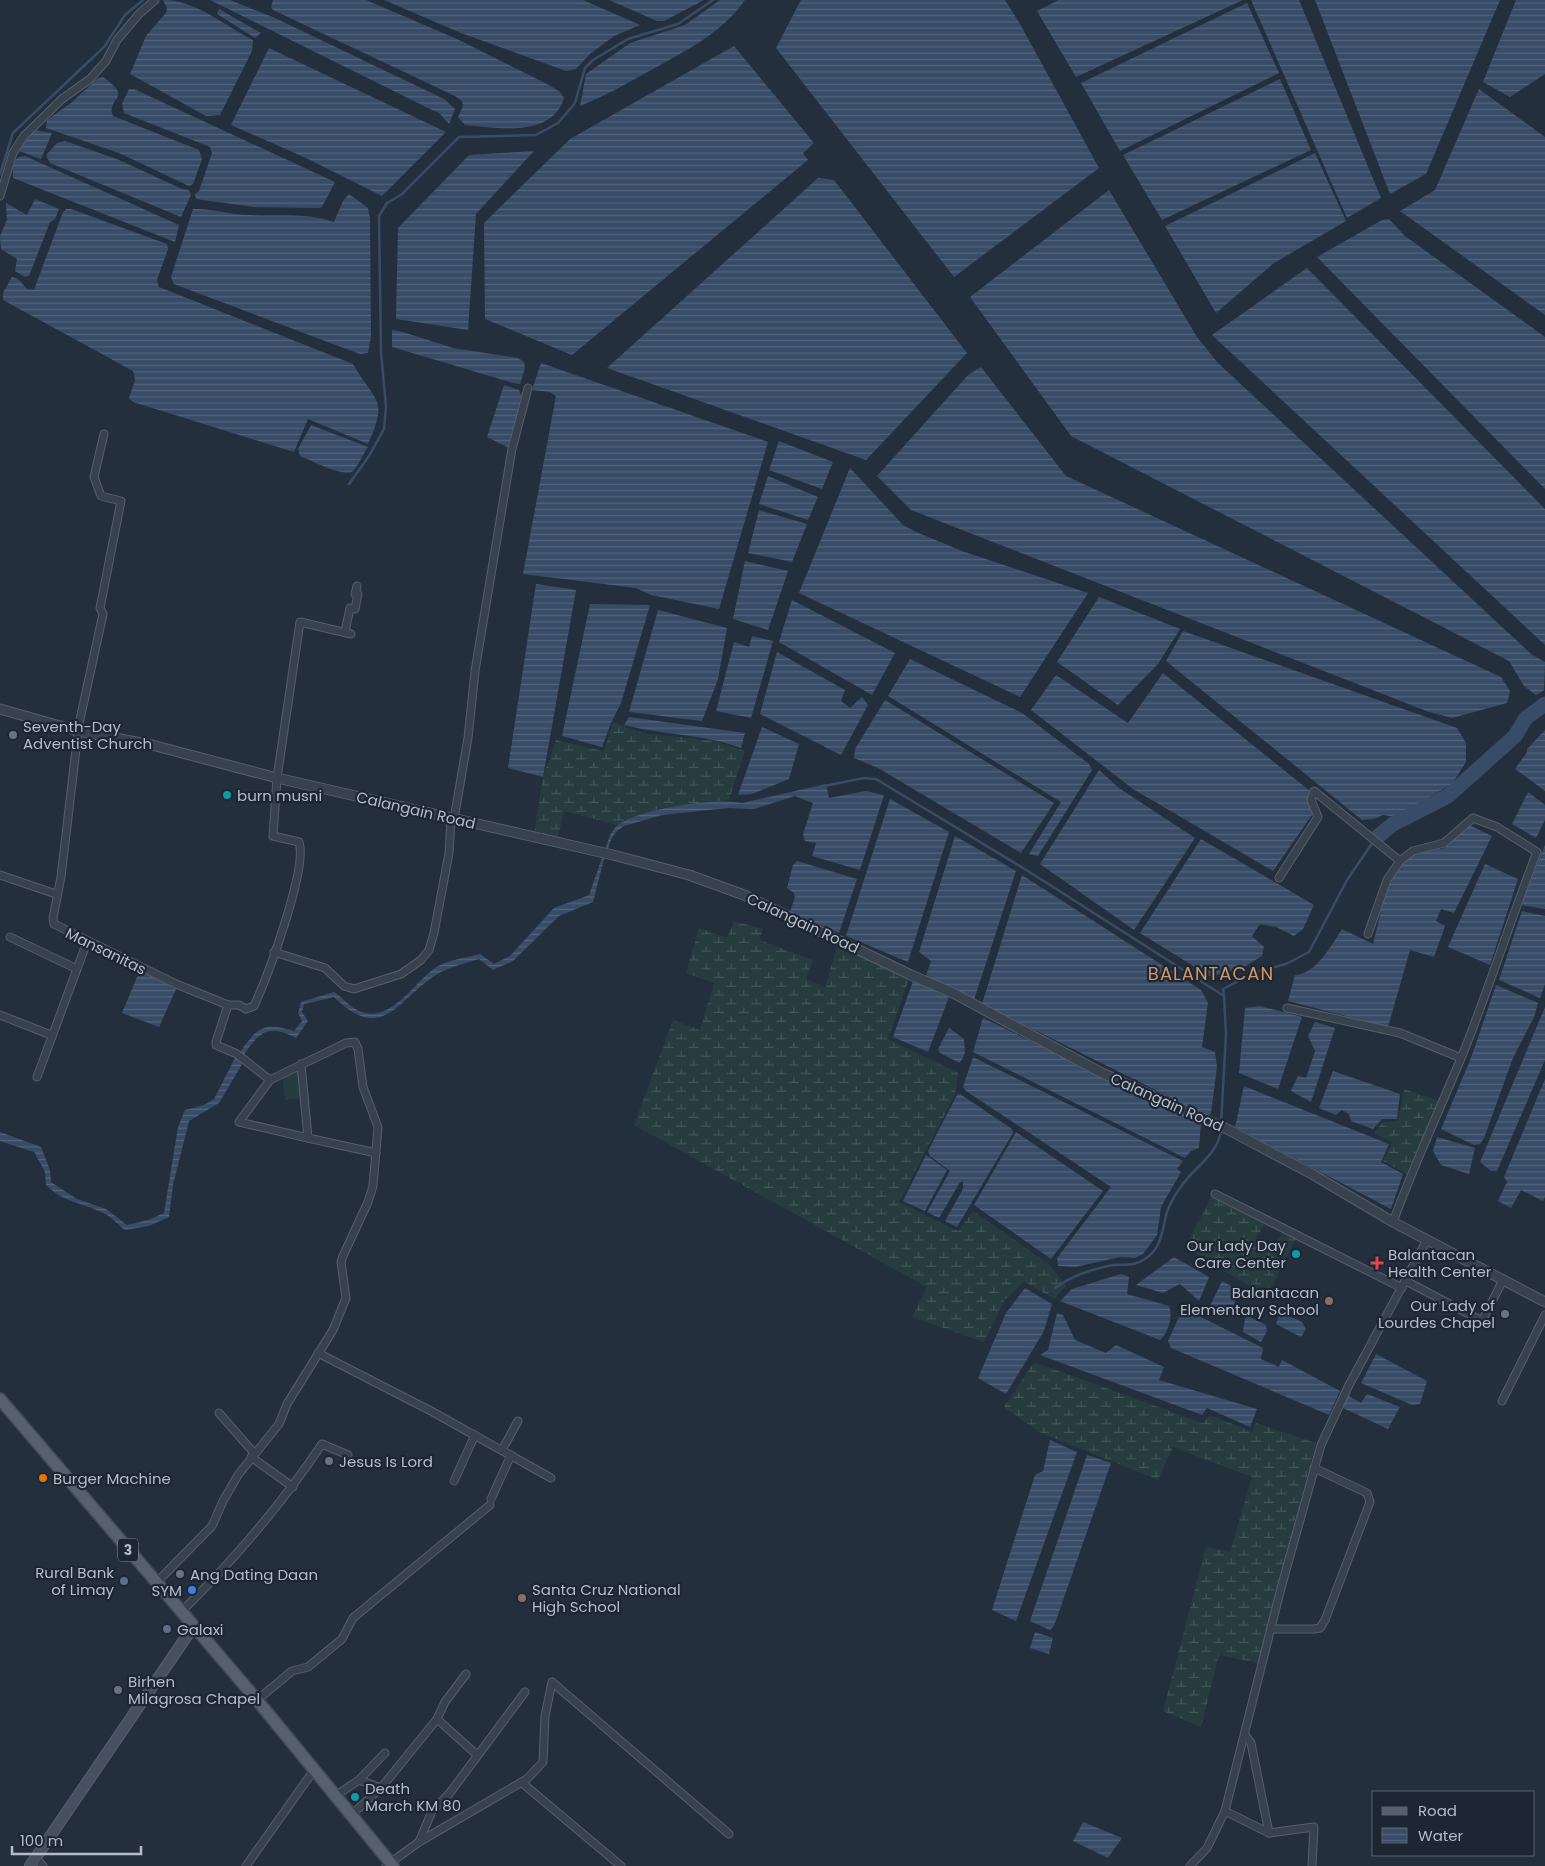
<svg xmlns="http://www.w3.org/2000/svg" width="1545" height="1866" viewBox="0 0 1545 1866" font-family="Poppins,sans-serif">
<defs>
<pattern id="wetland-marsh" width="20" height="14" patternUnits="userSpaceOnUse" patternTransform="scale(1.25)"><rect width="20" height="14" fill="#263c3f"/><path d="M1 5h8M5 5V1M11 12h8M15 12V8" fill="none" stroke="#435659"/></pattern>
<pattern id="water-rules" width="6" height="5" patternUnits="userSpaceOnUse" patternTransform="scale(1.25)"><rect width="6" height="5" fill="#394c67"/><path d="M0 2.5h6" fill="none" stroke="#53647b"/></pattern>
</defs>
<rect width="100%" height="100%" fill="#242f3e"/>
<g fill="url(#wetland-marsh)">
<path d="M613,722L642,733L715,741L745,751L729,800L661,808L617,825L564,811L557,841L534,835L543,777L556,740L604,751Z"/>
<path d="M734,921L763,929L759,940L813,960L806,979L825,987L838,944L909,979L888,1039L958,1073L955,1095L899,1202L958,1231L973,1211L1050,1265L1066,1286L1054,1299L1024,1281L1004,1301L984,1342L912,1317L927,1287L634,1125L673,1020L700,1030L714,983L686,973L699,928L727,938Z"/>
<path d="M1404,1089L1440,1101L1407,1174L1383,1161L1392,1142L1374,1133L1383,1122L1398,1121Z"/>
<path d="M1212,1196L1265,1224L1256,1238L1273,1247L1282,1233L1296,1238L1267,1297L1185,1247Z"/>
<path d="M1034,1362L1203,1423L1210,1415L1252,1432L1256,1423L1316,1443L1258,1663L1219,1655L1201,1727L1163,1711L1206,1547L1230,1552L1252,1477L1173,1447L1158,1480L1039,1432L1004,1407Z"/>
</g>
<path fill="#263c3f" d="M300,1066L303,1098L285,1100L282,1075Z"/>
<g fill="url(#water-rules)">
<path d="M163,0C196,0 225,26 253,40L252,51L220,115L206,116L130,74L146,36L166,13L167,8Z"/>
<path d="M210,0H230L275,18L444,99L455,109L449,124L439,113L430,109Z"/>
<path d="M273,0H366L457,39L549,85L560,92L564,98C552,138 497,128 465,125L458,117L463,106L462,101L455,96L273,10L271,7Z"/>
<path d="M384,0H583L640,25L614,36L590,54L576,69L566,71L461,33Z"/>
<path d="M609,0H704L664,21H657Z"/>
<path d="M720,0H745C722,33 687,50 653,69C629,82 606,96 580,106L586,74L630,43L685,25Z"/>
<path d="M801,0H1005L1020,24L1099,168L954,277L776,48Z"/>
<path d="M1059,0H1243L1076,77L1037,11Z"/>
<path d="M1251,0H1299L1381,198L1347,218Z"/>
<path d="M1315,0H1500L1426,174L1390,194Z"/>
<path d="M1516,0H1545V74L1510,97L1483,82Z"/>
<path d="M1247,3L1279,73L1120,151L1081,83Z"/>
<path d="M219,9L261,33L255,38L217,14Z"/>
<path d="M734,46L814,143L803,153L808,160L572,355L485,319L484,223L570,139Z"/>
<path d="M269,48L446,132L382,196L306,158L231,125Z"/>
<path d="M103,77C135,100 106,96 113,116L199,150L202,159L193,184L189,186L119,153L46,128L47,120L71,103L97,79Z"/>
<path d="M1280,79L1311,150L1162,220L1123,155Z"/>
<path d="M129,89H134L335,182L322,207L319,208L254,207L196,199L195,194L199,191L212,153L210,147L124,113L122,104Z"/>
<path d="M1479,89L1545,137V315L1400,211L1435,190Z"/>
<path d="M35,130L52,133L41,159L19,151V148Z"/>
<path d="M65,141L117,159L182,189L189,190L191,195L181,217L50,163L46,155L57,143Z"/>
<path d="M534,151L476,214L468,330L396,319L398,228L469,155Z"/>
<path d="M1315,153L1346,221L1274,263L1216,313L1165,226Z"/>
<path d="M25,156L179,225L175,242L13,178V162L19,157Z"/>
<path d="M818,178L834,180L967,353L866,460L607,368Z"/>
<path d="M1109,190L1197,337L1217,362L1531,654L1545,662L1544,690L1536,695L1524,686L1509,661L1071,436L970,297Z"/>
<path d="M349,194L368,208L370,219L371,337L368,353L360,354L349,350L174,284L171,277L193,209C212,208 231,215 250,215C281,217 304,212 334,222L343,201Z"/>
<path d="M35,199L59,209L55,219L50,222L29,276L25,277L15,271L17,259L1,249L0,236L7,220L6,203L27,215Z"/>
<path d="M66,209H71L167,244L168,249L157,280L159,287L353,364C375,403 389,397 368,444L308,419L294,452L133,402L129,398L135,380L133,371L3,300V293L12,277L18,279L27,289L34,290L63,212Z"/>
<path d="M1389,219L1405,236L1545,337V489L1317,257L1382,220Z"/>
<path d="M1307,268L1545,509V645L1212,335Z"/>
<path d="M392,330L403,332L453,348L518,358L524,362L525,368L520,384L513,383L392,347Z"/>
<path d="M541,363L768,442L719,609L651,595L636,588L523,574L556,396L550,392L532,390Z"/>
<path d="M981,367L1066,476L1501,677L1510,691L1507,703L1452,718L1429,712L911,510L877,476L969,374Z"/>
<path d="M504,385L519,390L522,397L509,448L487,437Z"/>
<path d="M311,425L368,447C363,454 359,465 353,471C345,478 310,460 300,456L298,449Z"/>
<path d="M779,441L833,462L822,489L769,470Z"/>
<path d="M850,468L903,525L916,532L965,552L1088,593L1020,697L799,593Z"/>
<path d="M768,476L818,497L808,520L759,504Z"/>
<path d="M759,510L807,524L792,562L748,553Z"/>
<path d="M745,561L788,571L768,630L733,619Z"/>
<path d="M536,584L576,590L543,777L508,768Z"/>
<path d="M1099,597L1180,629L1158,664L1118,705L1057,662Z"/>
<path d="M792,600L895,653L872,695L779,642Z"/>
<path d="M590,604L650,605L621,703L611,723L602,747L562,736Z"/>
<path d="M658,610L727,628L718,679L702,721L629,712Z"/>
<path d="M1183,631L1457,728L1466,743V762L1452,784L1395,817L1383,815L1374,819L1362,820L1166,661Z"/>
<path d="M752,636L773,641L751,718L716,711L734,642L749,647Z"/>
<path d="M777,652L845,690L841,701L850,708L862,697L868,705L841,755L760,714Z"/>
<path d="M910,659L1022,713L1089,764L1092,770L1038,856L1029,854L1061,802L888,696Z"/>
<path d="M1163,673L1310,791L1308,801L1314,812L1273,871L1133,789L1031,710L1056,675L1128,723Z"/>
<path d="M885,700L1054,803L1021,853L878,768L854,758L855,749Z"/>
<path d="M629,717L745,733L741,748C704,734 663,735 624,725Z"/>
<path d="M762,727L799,744L789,779L752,794L738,795Z"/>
<path d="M1545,730V791L1515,769L1527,752V749Z"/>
<path d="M1099,770L1119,788L1195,838L1134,930L1040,864Z"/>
<path d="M826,784L829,798L866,791L884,795L860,870L812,856L816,843L805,841L803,834L813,803L795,796L754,809L728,808L662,815L624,826L616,832L611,840L606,854L605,852C607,843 610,831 618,825C639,809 716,797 742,803Z"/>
<path d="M1528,792L1545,805V820L1536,838L1512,824Z"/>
<path d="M890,799L949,832L908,962L846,936Z"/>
<path d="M1469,825L1492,836L1454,913L1441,909L1436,921L1445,926L1434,957L1410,950L1388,1027L1288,1001L1295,975C1316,974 1332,945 1342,929L1373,944L1389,878L1411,854L1445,848Z"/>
<path d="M955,836L1016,871L974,1000L926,976L931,961L919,952Z"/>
<path d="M1201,839L1314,905L1303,929L1294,936L1276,927L1260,924L1252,936L1264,947L1262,956L1242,968L1211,977L1140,933Z"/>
<path d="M1545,845V909L1521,905Z"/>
<path d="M603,855H605L593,902L559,916L513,961L493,970L479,959C466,963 451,967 439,973C397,998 384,1046 334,997L304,1004L302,1012L308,1021L296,1038C268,1023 259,1032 243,1056L239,1054C257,1028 262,1021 294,1031L302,1021L298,1013L301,1002L334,992C345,999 352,1011 366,1013C393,1019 415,982 435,968C447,960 466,958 480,954L494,964L510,956L554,908L589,895Z"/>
<path d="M797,861L857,879L839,933L790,912L795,897L794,893L787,888L793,865Z"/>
<path d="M1485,864L1518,879L1490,965L1448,947Z"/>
<path d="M1022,875L1201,990L1208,1003L1202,1047L1215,1052L1217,1067L1211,1113L1208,1116L982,1004Z"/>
<path d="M1522,911L1545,916V984L1540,998L1499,980Z"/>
<path d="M140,970L177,987L159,1027L122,1013Z"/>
<path d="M913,981L949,997L928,1052L893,1037Z"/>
<path d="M1496,985L1538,1003L1534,1017L1513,1058L1484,1138L1480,1144L1474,1145L1441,1129L1471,1058Z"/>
<path d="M1260,1006L1302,1017L1278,1089L1239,1073L1245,1008Z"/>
<path d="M1545,1007V1060L1497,1171H1491L1480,1162Z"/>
<path d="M983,1018L1201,1123L1199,1148L1191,1151L1185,1158L973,1052Z"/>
<path d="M1315,1022L1335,1028L1311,1102L1291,1091L1298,1076L1306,1078L1315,1051L1308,1036Z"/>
<path d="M949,1028L964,1039L965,1053L960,1063L940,1053L938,1049Z"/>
<path d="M236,1056L244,1061L219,1103L189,1121L173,1185L169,1217L149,1226L125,1230C118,1225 111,1216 103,1213C81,1202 64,1203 46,1185L45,1172L34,1152L0,1141V1132L41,1147L50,1170L51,1182L77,1199L106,1209L127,1225L148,1220L164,1213L178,1127L185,1110L204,1105L214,1099Z"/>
<path d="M973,1057L1183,1161L1177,1169L1181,1172L1161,1207L1157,1235L1143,1254L1135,1258L1120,1257L1075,1267L1058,1266L1057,1258L1111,1187L966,1091L963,1087Z"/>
<path d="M1333,1071L1400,1094L1397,1119H1382L1373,1129L1351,1121L1349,1114L1342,1110L1336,1115L1319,1108Z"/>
<path d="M1545,1079V1197L1543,1201L1521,1190L1511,1208L1498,1201L1507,1182L1504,1177Z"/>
<path d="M1244,1086L1389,1144L1381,1162L1403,1174L1391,1209L1235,1127Z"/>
<path d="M960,1094L1012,1129L1013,1133L957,1227L945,1221L963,1189V1182H960L939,1218L927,1212L950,1171L930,1156L928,1151L957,1095Z"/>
<path d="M1016,1132L1103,1191L1051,1259L974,1205Z"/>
<path d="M1437,1137L1475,1148L1469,1174L1441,1165L1433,1151Z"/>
<path d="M926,1155L947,1170L925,1211L903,1201Z"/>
<path d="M1174,1257L1209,1277L1199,1301L1180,1284L1163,1293L1136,1285Z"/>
<path d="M1121,1274L1129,1277L1127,1294L1169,1306C1173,1316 1169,1332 1160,1340L1060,1301L1072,1289Z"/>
<path d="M1222,1281L1239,1290L1230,1316L1210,1306Z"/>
<path d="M1025,1288L1052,1304L1044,1331L1006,1394L978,1378L1006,1313Z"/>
<path d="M1183,1308L1263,1348L1261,1359L1279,1367L1282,1360L1340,1391L1329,1415L1171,1348L1168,1341Z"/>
<path d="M1057,1313L1063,1315L1075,1340L1106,1353L1116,1345L1164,1367L1159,1380L1257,1409L1250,1427L1207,1408L1202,1415L1040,1355L1048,1350Z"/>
<path d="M1283,1313L1302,1322L1306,1329L1301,1337L1276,1324L1279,1316Z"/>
<path d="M1248,1316L1266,1325L1267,1331L1261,1342L1243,1332L1245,1319Z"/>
<path d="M1376,1354L1427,1381L1420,1404L1412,1405L1361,1383Z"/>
<path d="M1367,1394L1400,1407L1388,1429L1341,1407L1347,1395L1361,1403Z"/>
<path d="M1050,1440L1077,1452L1016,1621L992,1610L1035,1475L1043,1471Z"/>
<path d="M1087,1455L1111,1463L1054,1626L1050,1630L1030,1621Z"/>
<path d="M1035,1632L1053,1638L1049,1654L1030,1648Z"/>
<path d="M1083,1822L1122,1838L1108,1858L1073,1841Z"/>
</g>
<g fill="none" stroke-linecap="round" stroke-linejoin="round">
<g stroke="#394c67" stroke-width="2.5">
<path d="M0,174L13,133L104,47L125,15L143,0"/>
<path d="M349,484L369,456L384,429L386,407L381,352L379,216L387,203L402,194L459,137L536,135L558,123L575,103L585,68L593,60L628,39L678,24L713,0"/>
<path d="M824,786L864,778L876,779L1028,871L1224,996L1223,989L1254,973L1286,964L1309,952L1347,880L1373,842"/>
<path d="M1221,1124L1226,1034L1224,996"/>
<path d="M1055,1288C1070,1277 1089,1270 1108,1266C1121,1263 1132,1268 1145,1259C1162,1248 1162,1230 1167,1212C1170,1204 1175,1195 1180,1188C1192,1169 1219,1154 1221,1130"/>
</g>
<path stroke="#394c67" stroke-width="15" d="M1376,838L1393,824L1448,796L1515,736L1526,718L1545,704"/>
<g stroke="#565f6c" stroke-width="9">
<g id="minor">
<path d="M0,196L13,153L24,136L62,99L90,79L106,61L117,40L139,14L155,0"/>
<path d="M104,434L94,477L101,496L121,501L100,608L103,614L79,724L61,877L53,918L54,924L176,984L228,1005"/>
<path d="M345,632L350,608L355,609L358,594H355L357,586"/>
<path d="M454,819L468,738L475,671L512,449L528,388"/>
<path d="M0,875L56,894"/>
<path d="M1279,878L1318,817L1311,800L1314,791L1400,861"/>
<path d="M1368,934L1387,880L1400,861L1413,851L1444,843L1473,818L1497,827L1537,852C1512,916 1491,982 1466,1046C1442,1105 1415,1162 1393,1222"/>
<path d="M10,937L77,969"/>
<path d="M274,952L325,968L344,986L354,989L401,974L421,960L429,950L434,933L449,853L451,819"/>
<path d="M1287,1008L1400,1033L1461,1058"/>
<path d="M0,1015L51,1035"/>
<path d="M301,1064L308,1138L376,1153"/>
<path d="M37,1077L87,942"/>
<path d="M270,1080L239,1122L308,1138"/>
<path d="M1215,1194L1402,1288"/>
<path d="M1406,1281L1482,1321L1503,1280"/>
<path d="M318,1353L431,1411L551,1478"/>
<path d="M1502,1401L1545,1315"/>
<path d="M219,1413L254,1453"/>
<path d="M502,1450L518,1421"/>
<path d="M251,1457L293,1487"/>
<path d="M454,1481L475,1435"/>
<path d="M491,1499L511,1455"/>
<path d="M156,1583L212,1526L223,1501L238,1475L279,1424L287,1404L333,1330L346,1298L341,1262L343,1256L368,1202L373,1186L378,1127L363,1087L358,1049L355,1042L346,1043L270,1080L237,1054L216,1045V1042L228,1005H239L246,1009L254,1006C267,978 308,868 299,842L273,836L277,778L300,622L351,634"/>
<path d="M181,1612C234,1560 281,1505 322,1444L348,1455"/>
<path d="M1271,1629H1314L1320,1628L1325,1620L1370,1502L1367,1493L1314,1468"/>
<path d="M257,1700L292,1671L308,1667L342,1639L353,1618L490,1505"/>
<path d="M437,1719L477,1755"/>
<path d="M1245,1735L1251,1743L1269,1833L1314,1827L1312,1866"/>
<path d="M359,1780L381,1788L437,1719L445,1702L466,1674"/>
<path d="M521,1782L621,1866"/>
<path d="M335,1796L359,1780L385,1753"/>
<path d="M1225,1811L1269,1833"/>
<path d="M351,1815L381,1788"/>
<path d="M419,1842L432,1811L449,1794L525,1692"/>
<path d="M35,1857L43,1866"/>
<path d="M246,1866L314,1770"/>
<path d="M386,1866L419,1842L527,1779L543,1762L545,1716L552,1682L729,1834"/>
<path d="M1190,1866L1207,1848L1225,1811L1281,1588L1321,1445L1349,1385L1427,1240"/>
</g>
</g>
<g stroke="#565f6c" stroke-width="11">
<path id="tertiary" d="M0,709L78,731L152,745L277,778L613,855L689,875L744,895L911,975L953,993L1102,1073L1227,1129L1312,1174L1393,1222L1545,1302"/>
</g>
<g stroke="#565f6c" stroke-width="12">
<path id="secondary" d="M30,1866L193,1627"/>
</g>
<g stroke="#414a57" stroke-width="14">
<path id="primary" d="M0,1399L257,1700L393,1866"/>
</g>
<use href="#minor" stroke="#38414e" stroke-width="7"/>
<use href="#tertiary" stroke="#38414e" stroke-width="9"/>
<use href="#secondary" stroke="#465061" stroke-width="10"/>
<use href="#primary" stroke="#56606e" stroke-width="11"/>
</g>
<g fill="#6b7280" stroke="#1d2633" stroke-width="2">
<circle cx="13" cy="735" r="5"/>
<circle cx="1505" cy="1314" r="5"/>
<circle cx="329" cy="1461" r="5"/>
<circle cx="180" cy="1574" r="5"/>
<circle cx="118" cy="1690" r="5"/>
</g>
<g fill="#0f9aa8" stroke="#1d2633" stroke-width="2">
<circle cx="227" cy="795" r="5"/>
<circle cx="1296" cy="1254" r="5"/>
<circle cx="355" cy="1797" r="5"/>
</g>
<path fill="#e0444e" stroke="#1d2633" stroke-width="2" d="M1374.5 1255.5h5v5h5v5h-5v5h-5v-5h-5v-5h5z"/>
<g fill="#8d6e63" stroke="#1d2633" stroke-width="2">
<circle cx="1329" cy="1301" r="5"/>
<circle cx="522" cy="1598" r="5"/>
</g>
<circle fill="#e8710a" stroke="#1d2633" stroke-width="2" cx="43" cy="1478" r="5"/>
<g fill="#5c6f8a" stroke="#1d2633" stroke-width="2">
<circle cx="124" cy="1581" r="5"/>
<circle cx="167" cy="1629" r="5"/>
</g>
<circle fill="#3f7fe0" stroke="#1d2633" stroke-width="2" cx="192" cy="1590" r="5"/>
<g text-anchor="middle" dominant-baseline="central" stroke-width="4.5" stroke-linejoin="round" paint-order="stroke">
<rect fill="#1d2633" stroke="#878f9c" stroke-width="1" x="118" y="1538.5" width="20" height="23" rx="4"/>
<g font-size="14" font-weight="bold" fill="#b4bcc9">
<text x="128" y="1550">3</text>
</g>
<g font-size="15" fill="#b4bcc9" stroke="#1d2633" text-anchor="start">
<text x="23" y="726">Seventh-Day<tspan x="23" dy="17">Adventist Church</tspan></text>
<text x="237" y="795">burn musni</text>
<text x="1286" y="1245" text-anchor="end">Our Lady Day<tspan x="1286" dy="17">Care Center</tspan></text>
<text x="1388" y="1254">Balantacan<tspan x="1388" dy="17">Health Center</tspan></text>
<text x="1319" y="1292" text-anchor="end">Balantacan<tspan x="1319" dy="17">Elementary School</tspan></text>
<text x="1495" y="1305" text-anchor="end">Our Lady of<tspan x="1495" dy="17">Lourdes Chapel</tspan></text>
<text x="339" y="1461">Jesus Is Lord</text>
<text x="53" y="1478">Burger Machine</text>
<text x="114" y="1572" text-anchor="end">Rural Bank<tspan x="114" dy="17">of Limay</tspan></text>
<text x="190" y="1574">Ang Dating Daan</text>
<text x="532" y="1589">Santa Cruz National<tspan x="532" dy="17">High School</tspan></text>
<text x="182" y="1590" text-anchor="end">SYM</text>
<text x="177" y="1629">Galaxi</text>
<text x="128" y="1681">Birhen<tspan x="128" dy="17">Milagrosa Chapel</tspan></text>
<text x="365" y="1788">Death<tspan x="365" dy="17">March KM 80</tspan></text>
</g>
<g font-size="15" fill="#b4bcc9" stroke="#1d2633">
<text transform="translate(416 810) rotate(13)">Calangain Road</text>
<text transform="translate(803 923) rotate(25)">Calangain Road</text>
<text transform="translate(106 951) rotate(26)">Mansanitas</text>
<text transform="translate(1167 1102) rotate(24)">Calangain Road</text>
</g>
<g font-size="18" letter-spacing="1" fill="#d59563" stroke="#1d2633">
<text x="1211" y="973">BALANTACAN</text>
</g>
</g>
<rect x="1372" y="1791" width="162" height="65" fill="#1d2633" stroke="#59626f"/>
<rect x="1382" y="1807" width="25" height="8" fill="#56606e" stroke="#59626f"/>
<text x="1418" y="1816" font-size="15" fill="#b4bcc9">Road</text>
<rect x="1382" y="1828" width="25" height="15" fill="url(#water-rules)" stroke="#59626f"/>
<text x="1418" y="1841" font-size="15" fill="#b4bcc9">Water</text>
<path d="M12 1846v8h129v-8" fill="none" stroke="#b4bcc9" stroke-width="2.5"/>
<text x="20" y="1846" font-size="15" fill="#b4bcc9" stroke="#1d2633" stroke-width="4" paint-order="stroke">100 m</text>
</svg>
